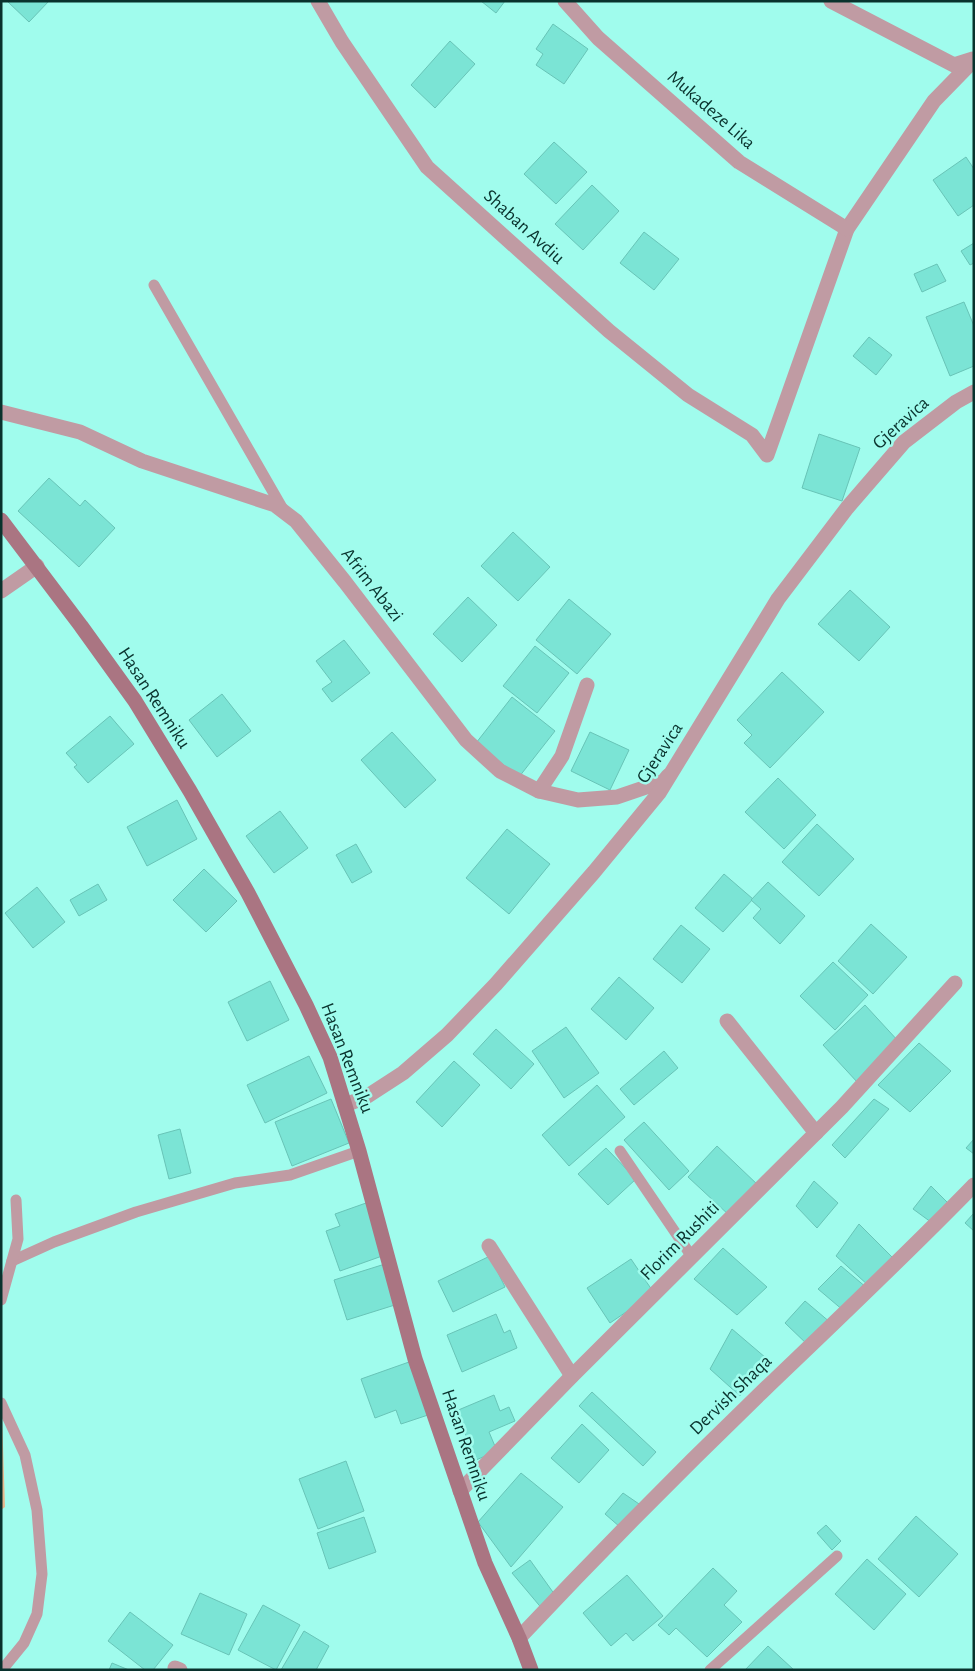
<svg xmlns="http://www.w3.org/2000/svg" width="975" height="1671" viewBox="0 0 975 1671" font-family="'Alegreya Sans',sans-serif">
<rect width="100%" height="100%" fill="#a0fced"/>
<path fill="#e7b88e" d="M1,1385L5,1507L1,1510Z"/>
<g fill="#7be4d5" stroke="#68c4b7">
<path d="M7,1H49L29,22Z"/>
<path d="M481,1H505L496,13Z"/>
<path d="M553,24L588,49L564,84L536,65L543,54L536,49Z"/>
<path d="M450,41L475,64L435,108L411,85Z"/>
<path d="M554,142L587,172L556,204L524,174Z"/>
<path d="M966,157L974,169V205L958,216L933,180Z"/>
<path d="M592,185L619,211L583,250L555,224Z"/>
<path d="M644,232L679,259L654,290L620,263Z"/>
<path d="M974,243V263L970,265L961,251Z"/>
<path d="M937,264L946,281L922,292L914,274Z"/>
<path d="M964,302L974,326V366L950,376L926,317Z"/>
<path d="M869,337L892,355L876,375L853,356Z"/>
<path d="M819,434L860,448L842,501L802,488Z"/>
<path d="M49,478L80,506L85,500L115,528L79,567L18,511Z"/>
<path d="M513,532L550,567L518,601L481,566Z"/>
<path d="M850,590L890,627L859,661L818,624Z"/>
<path d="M468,597L497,625L462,662L433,634Z"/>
<path d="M569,599L611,634L577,674L536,640Z"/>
<path d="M344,640L370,673L332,702L322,689L332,682L316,661Z"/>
<path d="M535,646L569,673L537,713L503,686Z"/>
<path d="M782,672L824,712L770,768L744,743L752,735L737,720Z"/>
<path d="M222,694L251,731L217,757L189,720Z"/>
<path d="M512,697L555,731L519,777L476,743Z"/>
<path d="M110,716L134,744L88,783L74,767L77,765L66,753Z"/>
<path d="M392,732L436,780L405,808L361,760Z"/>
<path d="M590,732L629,750L610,790L571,771Z"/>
<path d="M778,778L816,815L784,849L745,812Z"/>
<path d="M177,800L197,839L147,866L127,827Z"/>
<path d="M280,811L308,848L274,873L246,836Z"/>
<path d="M817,824L854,859L819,896L782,862Z"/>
<path d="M507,829L550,864L509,914L466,878Z"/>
<path d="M356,844L372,872L352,883L336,855Z"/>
<path d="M204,869L237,901L206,932L173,900Z"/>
<path d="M724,874L753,899L723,932L695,908Z"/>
<path d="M768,882L805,916L780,944L753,918L761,909L751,900Z"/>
<path d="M98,884L107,900L79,916L70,900Z"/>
<path d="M37,887L65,922L33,948L5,913Z"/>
<path d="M871,924L907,957L873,994L838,961Z"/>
<path d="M681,925L710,949L682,983L653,959Z"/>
<path d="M833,962L868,995L835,1030L800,996Z"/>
<path d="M619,977L654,1008L626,1040L591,1009Z"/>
<path d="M270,981L289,1020L247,1041L228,1002Z"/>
<path d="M865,1005L900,1043L858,1083L823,1045Z"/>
<path d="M566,1027L599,1073L564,1098L532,1051Z"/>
<path d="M496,1029L534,1064L511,1089L473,1054Z"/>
<path d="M919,1043L951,1071L910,1112L878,1085Z"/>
<path d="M664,1051L678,1068L634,1105L620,1089Z"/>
<path d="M309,1056L327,1093L265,1123L247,1085Z"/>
<path d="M454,1061L480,1085L442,1127L416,1102Z"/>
<path d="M597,1085L625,1117L569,1166L542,1135Z"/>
<path d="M331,1099L349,1143L292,1166L275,1122Z"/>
<path d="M874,1099L889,1109L845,1158L832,1145Z"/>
<path d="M644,1122L689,1171L669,1190L624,1140Z"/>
<path d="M180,1129L191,1173L169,1179L158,1135Z"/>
<path d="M974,1139V1154L966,1148Z"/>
<path d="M717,1146L759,1186L730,1216L688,1177Z"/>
<path d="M606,1148L636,1179L608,1205L578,1174Z"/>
<path d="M814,1181L838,1203L817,1228L796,1206Z"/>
<path d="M931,1186L950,1205L935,1225L913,1209Z"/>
<path d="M366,1203L385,1255L340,1271L326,1231L340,1226L335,1214Z"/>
<path d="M974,1213V1231L965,1223Z"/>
<path d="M859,1224L895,1260L869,1286L836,1256Z"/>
<path d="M723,1248L767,1287L737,1315L694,1279Z"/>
<path d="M490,1256L505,1287L453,1312L438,1281Z"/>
<path d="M631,1259L654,1293L610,1323L587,1288Z"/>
<path d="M385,1264L398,1304L347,1320L334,1280Z"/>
<path d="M841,1266L867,1288L844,1311L818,1289Z"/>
<path d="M805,1301L831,1323L810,1347L785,1323Z"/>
<path d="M496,1314L504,1333L510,1330L517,1348L462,1372L447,1335Z"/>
<path d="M732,1329L766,1358L740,1396L710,1369Z"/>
<path d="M409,1362L428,1415L401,1424L396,1410L375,1418L361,1379Z"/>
<path d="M592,1392L656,1452L643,1466L579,1406Z"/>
<path d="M494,1395L500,1411L509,1407L515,1421L489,1432L497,1451L476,1460L456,1411Z"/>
<path d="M582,1424L609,1450L579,1483L551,1458Z"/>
<path d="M346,1461L364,1511L318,1529L299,1479Z"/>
<path d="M521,1473L563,1507L511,1567L478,1522Z"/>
<path d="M623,1493L642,1506L620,1527L605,1514Z"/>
<path d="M916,1516L958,1554L919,1597L878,1559Z"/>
<path d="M364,1517L376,1552L329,1569L317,1533Z"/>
<path d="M826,1525L841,1541L832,1550L817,1533Z"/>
<path d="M867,1559L906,1594L874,1630L835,1594Z"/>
<path d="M530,1560L555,1595L544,1611L512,1573Z"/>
<path d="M713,1568L737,1591L724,1605L742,1622L707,1657L676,1628L669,1635L658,1625Z"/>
<path d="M627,1575L663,1616L633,1641L626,1633L611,1646L583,1613Z"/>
<path d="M200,1593L247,1614L229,1655L181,1634Z"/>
<path d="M263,1605L300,1625L276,1670L238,1650Z"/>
<path d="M130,1612L173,1645L153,1670H145L108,1641Z"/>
<path d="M304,1631L329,1646L316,1670H281Z"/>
<path d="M768,1646L794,1670H745Z"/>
<path d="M112,1663L129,1670H109Z"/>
</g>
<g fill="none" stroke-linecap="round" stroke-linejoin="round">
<g stroke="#c09ba3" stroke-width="11">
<path d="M154,285L284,511"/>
<path d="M620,1151L692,1257"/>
<path d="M12,1261L54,1242L136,1212L235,1183L290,1175L359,1151"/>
<path d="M1,1300L18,1239L16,1200"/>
<path d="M1,1403L25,1455L37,1510L42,1574L37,1614L24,1643L2,1670"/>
<path d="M710,1670L837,1556"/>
</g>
<g stroke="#c09ba3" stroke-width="15">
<path d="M318,1L342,42L427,167L609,331L688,395L752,435L767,455L847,229L934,101L974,60"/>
<path d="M565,1L598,38L739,162L847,229"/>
<path d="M831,1L954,65L973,59"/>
<path d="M1,412L80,432L142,461L275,505L296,521L345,582L466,740L500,771L539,791L578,800L617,797L664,781L668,776"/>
<path d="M1,591L37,566"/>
<path d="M539,791L562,756L587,685"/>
<path d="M727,1021L816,1133"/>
<path d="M345,1105L366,1097L403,1073L447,1035L496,984L594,872L659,793L778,599L847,508L904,442L956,402L974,392"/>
<path d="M489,1246L572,1376"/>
<path d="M460,1491L572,1376L842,1107L955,983"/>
<path d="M519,1638C599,1553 681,1470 765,1389C835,1322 906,1255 974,1185"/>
<path d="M175,1668L180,1670"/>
</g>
<path stroke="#aa7582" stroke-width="15" d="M1,520L81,626L135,701L190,791L248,893L306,1005L330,1057L359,1151L415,1359L485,1563L519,1638L531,1670"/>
</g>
<g text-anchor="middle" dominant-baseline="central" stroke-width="5" stroke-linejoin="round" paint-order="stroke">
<g font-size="19" fill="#09322d" stroke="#a0fced">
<text transform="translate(711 110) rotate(41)">Mukadeze Lika</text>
<text transform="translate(524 227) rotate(42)">Shaban Avdiu</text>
<text transform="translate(901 423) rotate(-42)">Gjeravica</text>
<text transform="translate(372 585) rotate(52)">Afrim Abazi</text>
<text transform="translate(154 698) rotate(57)">Hasan Remniku</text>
<text transform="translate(660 753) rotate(-57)">Gjeravica</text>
<text transform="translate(347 1058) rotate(69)">Hasan Remniku</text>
<text transform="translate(680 1241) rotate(-45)">Florim Rushiti</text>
<text transform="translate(731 1395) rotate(-44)">Dervish Shaqa</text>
<text transform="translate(466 1445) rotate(71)">Hasan Remniku</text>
</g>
</g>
<rect width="975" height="1671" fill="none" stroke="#09322d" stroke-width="5"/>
</svg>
